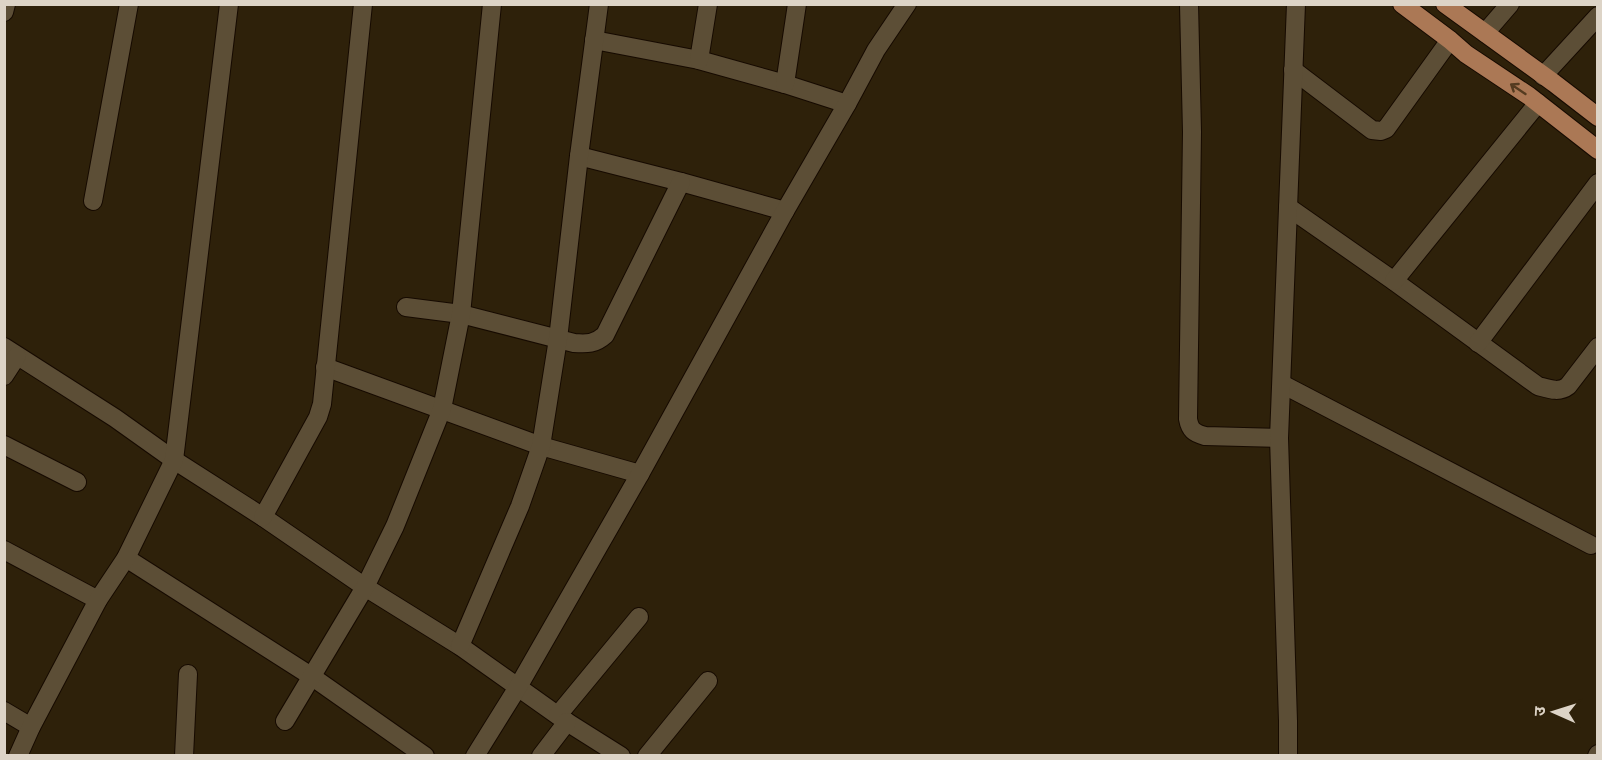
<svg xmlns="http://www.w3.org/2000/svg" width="1602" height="760" viewBox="0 0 1602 760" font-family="'Public Sans','Noto Sans Devanagari',sans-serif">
<rect width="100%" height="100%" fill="#2e210a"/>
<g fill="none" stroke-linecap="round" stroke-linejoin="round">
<g stroke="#160a00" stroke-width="20">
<g id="minor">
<path d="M1189,4L1192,132L1188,419C1190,430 1194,433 1205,436L1279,438"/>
<path d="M4,12L6,4"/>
<path d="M1485,33L1510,4"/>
<path d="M594,40L699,60L785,84L847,104"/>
<path d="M699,60L708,4"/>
<path d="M1293,70L1372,130L1381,131L1386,129L1450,40"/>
<path d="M1543,76L1598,16"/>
<path d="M785,84L797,4"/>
<path d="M579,156L681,182L785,211"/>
<path d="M93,201L129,4"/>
<path d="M1288,207L1394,281L1538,386C1549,389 1559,393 1568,386L1598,347"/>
<path d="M1394,281L1538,103"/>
<path d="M406,307L461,314L574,343C587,344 595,344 605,335L681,182"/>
<path d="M1478,343L1598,183"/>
<path d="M4,347L115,418L174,460L263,517L365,587L460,646L567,722L621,756"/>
<path d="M325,367L541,446L640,474"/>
<path d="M4,376L17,356"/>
<path d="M1282,384L1591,545"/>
<path d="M4,445L77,482"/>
<path d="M263,517L318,417L322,404L363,4"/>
<path d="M4,550L98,600"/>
<path d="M126,558L311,676L425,756"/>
<path d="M460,646L520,506L541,446L558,339L579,156L599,4"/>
<path d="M4,711L31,727"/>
<path d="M558,715L639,617"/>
<path d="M285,721L365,587L395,526L442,409L461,314L492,4"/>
<path d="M18,756L31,727L98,600L126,558L174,460L229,4"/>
<path d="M184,756L188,674"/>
<path d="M475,756L518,687L640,474L785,211L847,104L876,50L907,4"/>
<path d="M541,756L567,722"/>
<path d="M647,756L708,681"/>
<path d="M1288,756V721L1279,438L1296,4"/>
<path d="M1597,756L1598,754"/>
</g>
</g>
<g stroke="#160a00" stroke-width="20">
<g id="major">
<path d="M1402,4L1450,40L1466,54L1529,96L1598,150"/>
<path d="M1445,4L1554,83L1598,117"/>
</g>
</g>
<use href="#minor" stroke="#5c4e36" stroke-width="18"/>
<use href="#major" stroke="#ab7855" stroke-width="18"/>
</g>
<defs><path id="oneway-shaft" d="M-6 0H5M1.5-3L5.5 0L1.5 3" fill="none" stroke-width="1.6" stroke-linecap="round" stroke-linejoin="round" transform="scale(1.5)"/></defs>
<use stroke="#543b20" href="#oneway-shaft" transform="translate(1518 89) rotate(-146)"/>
<rect width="1602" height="760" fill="none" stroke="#ddd4c7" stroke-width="12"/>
<g transform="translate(1554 712) rotate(273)" stroke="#2e210a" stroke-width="4.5" paint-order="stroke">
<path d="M0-4.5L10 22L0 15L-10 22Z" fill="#ddd4c7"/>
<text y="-9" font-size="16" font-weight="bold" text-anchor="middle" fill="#ddd4c7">उ</text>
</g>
</svg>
